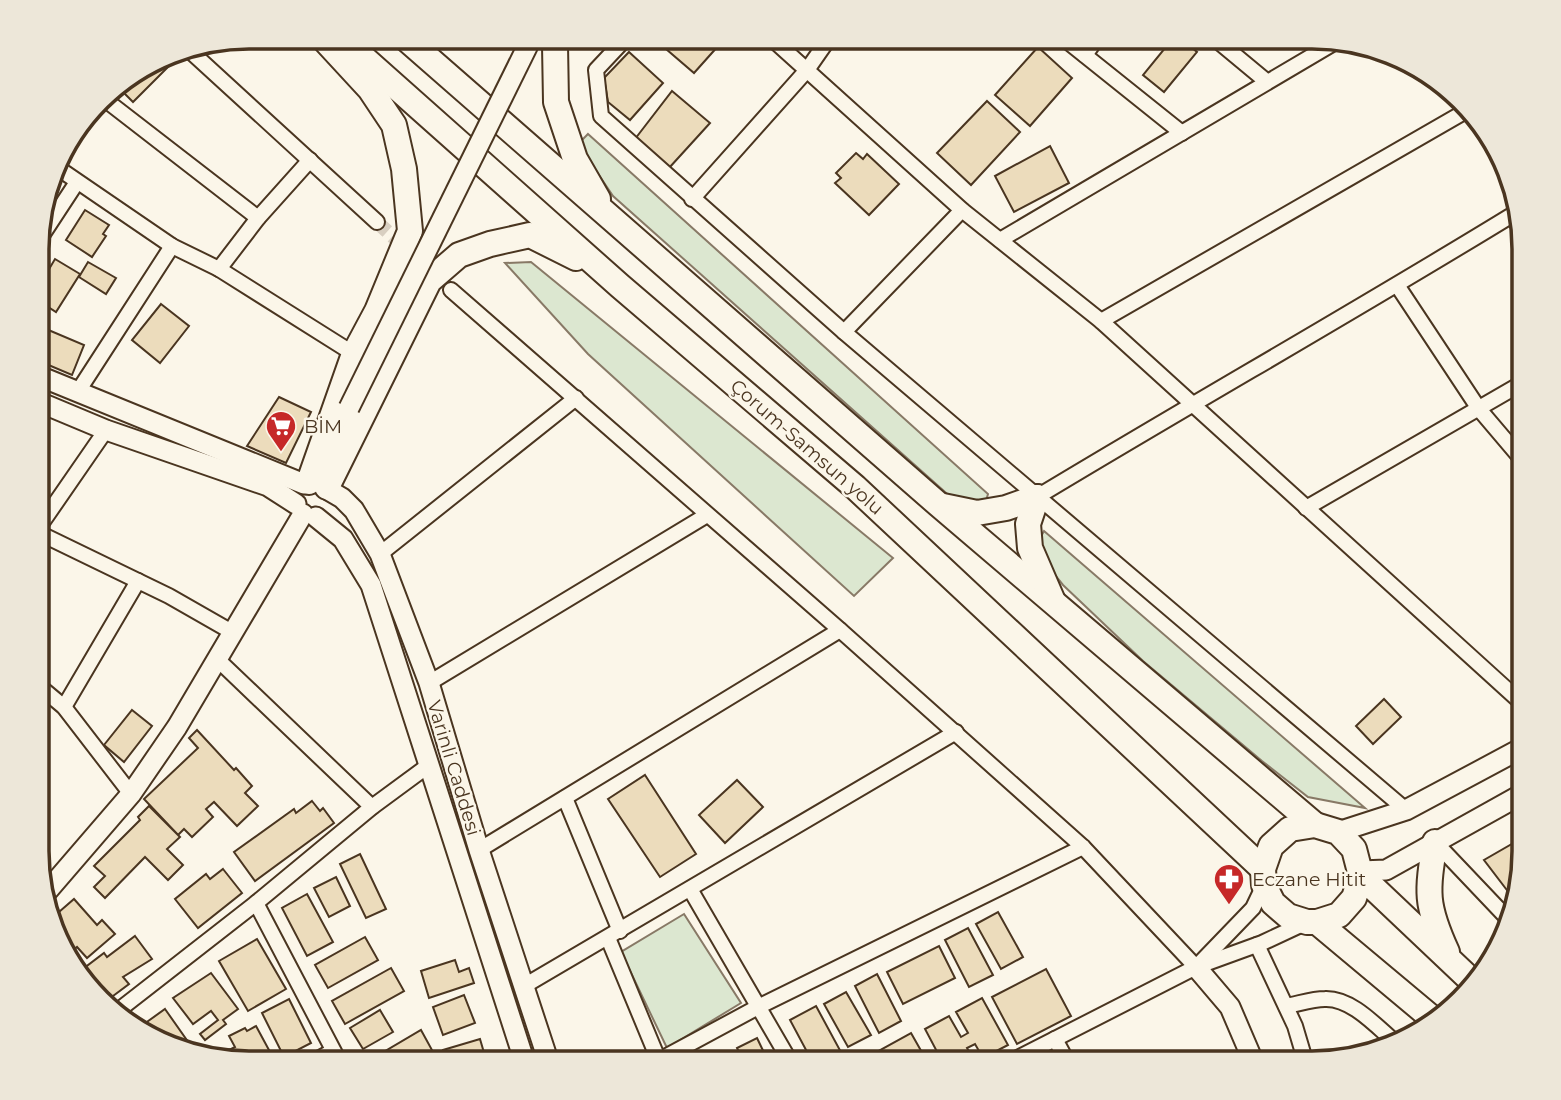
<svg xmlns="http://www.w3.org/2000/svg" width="1561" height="1100" viewBox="0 0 1561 1100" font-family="Montserrat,sans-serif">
<rect width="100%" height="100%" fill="#fbf6e9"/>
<g fill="#dce7d0" stroke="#887966" stroke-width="2">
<path d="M588,134L988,494L985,504L954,500L613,196L578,144Z"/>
<path d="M531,262L893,558L854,596L588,354L505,263Z"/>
<path d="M1044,531L1365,808L1308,797L1262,761L1143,661L1063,585L1034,549Z"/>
<path d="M684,914L741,1003L667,1048L621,952Z"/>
</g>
<g fill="#ecdcbc" stroke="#4a3520" stroke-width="2">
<path d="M652,37H709L719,45L694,73Z"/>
<path d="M1174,37H1179L1197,52L1164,92L1143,75Z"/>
<path d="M1038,47L1072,78L1030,126L995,95Z"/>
<path d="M629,52L663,83L630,120L608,102L604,78Z"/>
<path d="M162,57L170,65L133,102L116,85Z"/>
<path d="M672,91L710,123L669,168L635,139Z"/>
<path d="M987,101L1020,132L971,185L937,153Z"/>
<path d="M1050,146L1069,183L1014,212L995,176Z"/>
<path d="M856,153L863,159L867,154L899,184L869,215L835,183L841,178L836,173Z"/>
<path d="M85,210L109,225L103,234L106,236L92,257L66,240Z"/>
<path d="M55,259L80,274L56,312L39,301V286Z"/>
<path d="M88,262L116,278L106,294L79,277Z"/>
<path d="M161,304L189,326L160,363L132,340Z"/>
<path d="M39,326L84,345L72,375L39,361Z"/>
<path d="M279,397L311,412L286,463L247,446Z"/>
<path d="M1384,699L1401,717L1373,744L1356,726Z"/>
<path d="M132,710L152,726L124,762L104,745Z"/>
<path d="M197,730L234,770L236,768L252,786L245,793L258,806L237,826L214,802L206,809L213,817L192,837L184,829L178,835L144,799L198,748L189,738Z"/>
<path d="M645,775L696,854L660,877L608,799Z"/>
<path d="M737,780L763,807L725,843L699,815Z"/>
<path d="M312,801L320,811L323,808L334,823L255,881L234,852L294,809L296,813Z"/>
<path d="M149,806L180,837L167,849L183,865L168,880L145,857L105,898L94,887L105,876L94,866L140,820L138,817Z"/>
<path d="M1524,837V864L1516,902L1484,860Z"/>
<path d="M360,854L386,909L366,918L340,864Z"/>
<path d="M223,869L242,893L198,928L175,899L206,874L210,879Z"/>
<path d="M336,877L350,906L329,917L314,888Z"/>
<path d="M307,894L333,942L307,956L282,908Z"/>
<path d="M74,899L97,925L102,920L115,934L87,958L77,947L65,957L52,918Z"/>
<path d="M998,912L1023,957L1001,969L976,924Z"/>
<path d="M968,928L993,975L969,987L945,940Z"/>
<path d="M135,936L152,959L123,977L129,984L105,1002L79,972L104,953L107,957Z"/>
<path d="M365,937L378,960L328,988L315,965Z"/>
<path d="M257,939L286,989L248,1011L219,961Z"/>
<path d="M939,946L955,978L903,1004L887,972Z"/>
<path d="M455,960L459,972L469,968L474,983L429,998L421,971Z"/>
<path d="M391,968L404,991L345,1024L332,1001Z"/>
<path d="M1046,969L1071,1016L1017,1044L992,997Z"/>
<path d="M211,973L238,1009L223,1020L226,1024L205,1040L200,1034L218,1020L211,1011L193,1024L173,998Z"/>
<path d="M877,974L901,1021L879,1033L855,986Z"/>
<path d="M846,992L871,1035L848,1047L824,1004Z"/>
<path d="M464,995L475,1023L443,1035L433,1007Z"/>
<path d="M982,998L1008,1045L983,1058L975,1044L967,1048L975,1062L943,1063L925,1029L949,1016L961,1037L968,1033L956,1012Z"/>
<path d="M289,999L311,1043L284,1057L262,1013Z"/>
<path d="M816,1006L842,1054L825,1063H813L790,1020Z"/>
<path d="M165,1009L191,1046L182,1052L137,1029Z"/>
<path d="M380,1010L393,1032L363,1049L350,1028Z"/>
<path d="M256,1026L276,1063H236L214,1058L235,1047L229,1036L245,1028L247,1031Z"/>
<path d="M421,1030L432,1050L409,1063H365Z"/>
<path d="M911,1033L928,1063H864L862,1060Z"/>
<path d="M757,1038L769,1063H744L737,1048Z"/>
<path d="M480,1039L487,1063H447L443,1050Z"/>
<path d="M729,1053L734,1063H709Z"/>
</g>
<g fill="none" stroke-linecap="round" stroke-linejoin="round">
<path stroke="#d8cfc1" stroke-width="14" stroke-dasharray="14 7" stroke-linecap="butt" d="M377,222L428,269"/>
<g stroke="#4a3520" stroke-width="18">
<g id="street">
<path d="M627,37L596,70L601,116L844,332L1406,810"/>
<path d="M770,37L962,210L1101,321L1524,705"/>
<path d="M1062,37L1182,133"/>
<path d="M1213,37L1266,81"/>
<path d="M188,49L377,222"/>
<path d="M1085,55L1098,37"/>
<path d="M103,98L258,218"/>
<path d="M55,166L172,246L219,269L354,354"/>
<path d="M692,199L807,70L830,37"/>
<path d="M39,240L77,182"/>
<path d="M1000,240L1339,40"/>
<path d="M219,269L258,218L310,160"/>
<path d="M1397,285L1479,409L1524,462"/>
<path d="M451,290L840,630L1083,847L1196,967"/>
<path d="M1101,321L1466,111"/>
<path d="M844,332L962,210"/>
<path d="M77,393L172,246"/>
<path d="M1037,497C1196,401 1359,309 1517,212"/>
<path d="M1306,508L1524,382"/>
<path d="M39,527L106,430"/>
<path d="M39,533L169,596L232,632"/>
<path d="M380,554L576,398"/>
<path d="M216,658L372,807"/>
<path d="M429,683L707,515"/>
<path d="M39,686L64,707L131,794"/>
<path d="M64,707L138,581"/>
<path d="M565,798L620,931"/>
<path d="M1435,842L1511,922"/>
<path d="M479,850L840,630"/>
<path d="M690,889L791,1063"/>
<path d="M256,903L340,1063"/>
<path d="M608,938L659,1061"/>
<path d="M1257,945L1295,1026L1306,1063"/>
<path d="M1200,963L1253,908L1264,885"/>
<path d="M524,986L956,732"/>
<path d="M1286,1006C1298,1004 1312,999 1325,999C1352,998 1377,1027 1396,1043"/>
<path d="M115,1013L256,903L372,807L429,765"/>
<path d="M1055,1039L1068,1063"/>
<path d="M311,1063L333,1051"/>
<path d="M654,1063L758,1007L1083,847"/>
<path d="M1008,1063L1196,967L1262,943L1307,922"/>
</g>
</g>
<g stroke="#4a3520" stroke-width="23">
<g id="secondary">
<path d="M39,376L304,484"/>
<path d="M39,402L106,430L268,486L296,504"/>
<path d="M330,456L349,408"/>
<path d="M330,491L342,498L354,510L380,554L429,683L479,850L549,1063"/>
<path d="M316,517L343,539L371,585L525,1063"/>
<path d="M1338,832L1406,810L1524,747"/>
<path d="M1361,871L1386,870L1524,793"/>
<path d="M44,895L131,794L177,727L303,514"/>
<path d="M1196,967L1230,1007L1254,1063"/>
</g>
</g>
<g stroke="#4a3520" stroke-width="28">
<g id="highway">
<path d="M340,37L620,286L855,487L1263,869"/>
<path d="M404,37L938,504L1315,825"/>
<path d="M558,37L555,45L556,102L575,159L598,199"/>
<path d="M309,482L354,354L377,311L410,231L404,169L394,125L370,89L322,37"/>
<path d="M327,487L429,281L459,255L490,244L530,235L576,258"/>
<path d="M1037,497L1028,524L1030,548L1052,599"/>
<path d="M943,506L977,513L1006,508L1037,497"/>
<path d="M1435,842C1427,892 1425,904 1447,952"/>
<path d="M1361,876L1354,898L1339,915L1317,922H1307L1288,916L1273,903L1264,885L1263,869L1271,846L1290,829L1315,825L1338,832L1354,849L1361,876L1475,984"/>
<path d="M1317,922L1433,1019"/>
</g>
</g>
<use href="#street" stroke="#fbf6e9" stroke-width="14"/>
<use href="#secondary" stroke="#fbf6e9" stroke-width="19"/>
<use href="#highway" stroke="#fbf6e9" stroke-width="24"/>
<g stroke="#4a3520" stroke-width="23" stroke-linecap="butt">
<path id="secondary-bridge" d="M349,408L532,37"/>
</g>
<use href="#secondary-bridge" stroke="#fbf6e9" stroke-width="19"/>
</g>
<defs>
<g id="supermarket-pin" transform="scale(1.575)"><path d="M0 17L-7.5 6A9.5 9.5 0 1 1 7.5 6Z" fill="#c62828" stroke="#fbf6e9"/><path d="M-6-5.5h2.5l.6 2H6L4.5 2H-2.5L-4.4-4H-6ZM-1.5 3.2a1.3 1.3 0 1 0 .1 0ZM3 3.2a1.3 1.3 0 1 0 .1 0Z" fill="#fff"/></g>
<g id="pharmacy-pin" transform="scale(1.575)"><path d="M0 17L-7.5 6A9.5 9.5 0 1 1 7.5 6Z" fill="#c62828" stroke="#fbf6e9"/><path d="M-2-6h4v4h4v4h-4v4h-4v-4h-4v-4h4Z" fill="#fff"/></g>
</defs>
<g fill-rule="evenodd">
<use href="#supermarket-pin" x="281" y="426"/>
<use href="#pharmacy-pin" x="1229" y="879"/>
</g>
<g text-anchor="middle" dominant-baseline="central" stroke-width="5" stroke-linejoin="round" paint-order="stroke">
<g font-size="19" fill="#4a3520" stroke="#fbf6e9" text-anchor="start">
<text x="304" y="426">BİM</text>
<text x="1252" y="879">Eczane Hitit</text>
</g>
<g font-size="19" fill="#4a3520" stroke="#fbf6e9">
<text transform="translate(807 447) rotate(41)">Çorum-Samsun yolu</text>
<text transform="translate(454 768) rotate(73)">Varinli Caddesi</text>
</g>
</g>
<path d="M0 0H1561V1100H0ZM249 49H1312A200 200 0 0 1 1512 249V851A200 200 0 0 1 1312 1051H249A200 200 0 0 1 49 851V249A200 200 0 0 1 249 49Z" fill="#ede7d9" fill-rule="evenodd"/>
<path fill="none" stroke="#4a3520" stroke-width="3.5" d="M249 49H1312A200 200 0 0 1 1512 249V851A200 200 0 0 1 1312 1051H249A200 200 0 0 1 49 851V249A200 200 0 0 1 249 49Z"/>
</svg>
